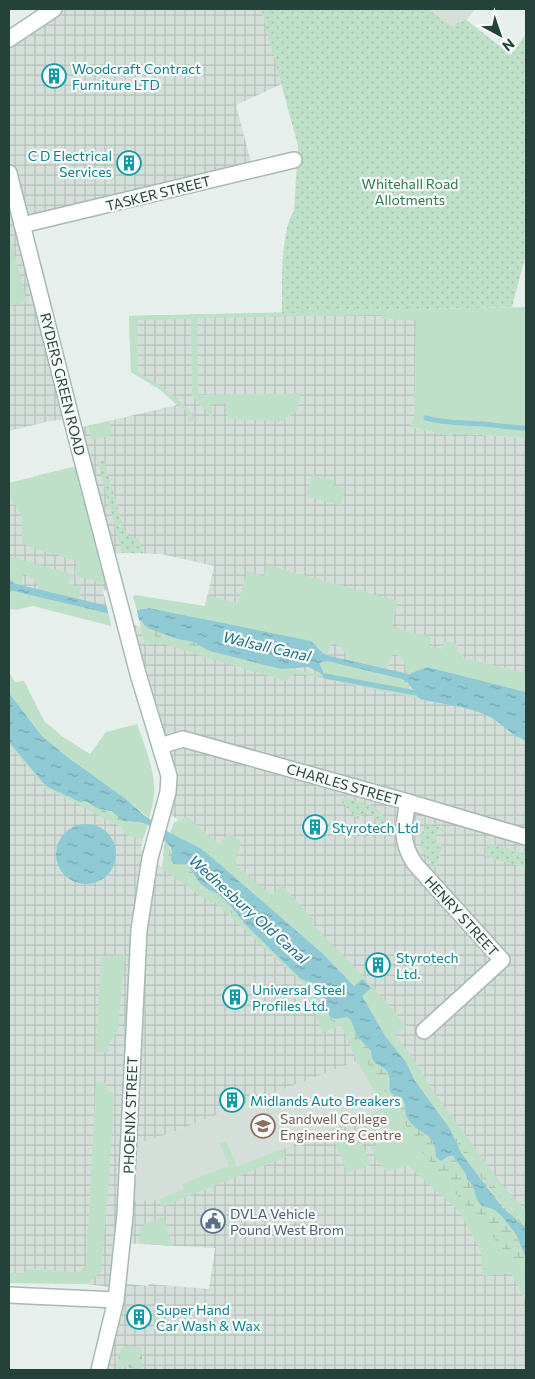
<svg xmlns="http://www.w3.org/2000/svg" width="535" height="1379" viewBox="0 0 535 1379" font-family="Commissioner,sans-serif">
<defs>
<pattern id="industrial-grid" width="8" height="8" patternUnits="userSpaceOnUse" patternTransform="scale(1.25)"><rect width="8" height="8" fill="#d4dfda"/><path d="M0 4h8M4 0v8" fill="none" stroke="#b6c1bc"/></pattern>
<pattern id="forest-firs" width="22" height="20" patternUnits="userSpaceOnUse" patternTransform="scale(1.25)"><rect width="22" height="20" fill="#bfe0c8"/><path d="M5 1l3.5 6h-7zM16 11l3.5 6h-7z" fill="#a4c1ad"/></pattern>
<pattern id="wetland-marsh" width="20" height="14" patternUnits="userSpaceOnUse" patternTransform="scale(1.25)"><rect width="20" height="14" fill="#bfe0c8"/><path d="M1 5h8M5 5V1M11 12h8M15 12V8" fill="none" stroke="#a4c1ad"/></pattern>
<pattern id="garden-dots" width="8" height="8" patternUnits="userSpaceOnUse" patternTransform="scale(1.25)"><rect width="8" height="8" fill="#bfe0c8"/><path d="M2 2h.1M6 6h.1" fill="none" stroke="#a4c1ad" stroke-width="1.8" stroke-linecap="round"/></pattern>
<pattern id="water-ripples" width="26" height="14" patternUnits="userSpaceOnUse" patternTransform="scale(1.25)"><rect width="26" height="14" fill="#8ec9d4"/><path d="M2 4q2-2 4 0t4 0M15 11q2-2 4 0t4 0" fill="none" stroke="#74a5ad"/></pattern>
</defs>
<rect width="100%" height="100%" fill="#e6efeb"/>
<g fill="#d4dfda">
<path d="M428,9H475L467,20L464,18L460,23L457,21L453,27Z"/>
<path d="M382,1049L415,1096L157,1200L126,1201L129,1142L149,1141L357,1061Z"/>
</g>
<g fill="url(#industrial-grid)" fill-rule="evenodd">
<path d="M54,9H261L282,84L236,105L253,170L22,225L71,418L46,422L9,431V39Z"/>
<path d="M418,309L414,416L411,427L451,436L452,433L526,438V1370H99L117,1288L86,1284L9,1283V714L135,811L143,839L141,849L162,868L164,846L174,823L178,820L164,809L168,792L125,622L141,627L139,617L200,630L214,566L161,554L122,553L108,555L118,594L103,590L107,609L9,587V483L68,468L83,466L74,429L177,405L159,389L131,372L129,316ZM382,1049L414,1096L157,1200L126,1201L129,1142L149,1141L357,1061ZM122,1243L215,1248L209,1289L149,1284L148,1286L118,1283Z"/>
</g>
<g fill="#bfe0c8">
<path d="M11,241L27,302L9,306V242Z"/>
<path d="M526,307V438L452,433L451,436L410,427L414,416L416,320L382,319V315L197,318L198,395L301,393L298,409L283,421L228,419L225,403L211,405L213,420L192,396L191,319L137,320L138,372C159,385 182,398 196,420L189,422L186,411L159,389L131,372L129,316Z"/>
<path d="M109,421L112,433L110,436L92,440L88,426Z"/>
<path d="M73,467L107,580L103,583L74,575L68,584L81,587L79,599L38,589C38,581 31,576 23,574L21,586L16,584L9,579V556L74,575L77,561L30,547L22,543V516L9,494V483Z"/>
<path d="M312,475L334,480L333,485L345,488L341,505L306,496Z"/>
<path d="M267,565L398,601L392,627L431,637L429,646L442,649L444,641L458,644L456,652L463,654V658L526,673V692L427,667L413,673H406L405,663L399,656L392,654L387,669L347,660C346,650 341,645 332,643L327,655L311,641L149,608L137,610L133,597L135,595L205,606L207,595L238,604L247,571L264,576Z"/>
<path d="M13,591L109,613L111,626L33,606L16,610L9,609V592Z"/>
<path d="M139,620L154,636L281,669L288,668L325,676L319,663L327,661L402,679L420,699L296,673L285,681L160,643L145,645Z"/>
<path d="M9,673L15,682L24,681L44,721L63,737L90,754L106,732L137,724C144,744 153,765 154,786C155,797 152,808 149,818L126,799L66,756L42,736L9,693Z"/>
<path d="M9,742L46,786L114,819L129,822H140L148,825L143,839L126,835L121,827L45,787L9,745Z"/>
<path d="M186,816L219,844L229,832L241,842L235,864L271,895L282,885L313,919L311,922L336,949L337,948L391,1007L406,1026L395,1034L419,1067L431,1088L503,1186L526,1212V1227L450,1129L415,1081L406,1062L385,1036L362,996L368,990L354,986L322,953L209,855L200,848L170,833L174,823L182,820Z"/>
<path d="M166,842L169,848L168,856L187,877L250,929L318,995C324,1005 326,1014 333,1022L342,1021L346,1023L372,1071L427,1159L526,1277V1302L511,1273L483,1276L481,1252L459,1211L408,1166L386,1171L378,1162L371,1147L394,1137L383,1112L337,1130L341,1140L346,1144L361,1141L371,1165L347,1173L330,1130L384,1108L357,1061L341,1025L323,1033L302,982L214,902L211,903L162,869Z"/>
<path d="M125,955L118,1030L109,1044L108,1052H96L101,957Z"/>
<path d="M96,1082L106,1083V1089L114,1094L109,1181L101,1272L86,1284L9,1283V1273H25L26,1269L79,1272L86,1265Z"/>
<path d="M226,1141L237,1167L283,1149L286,1157L162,1207L159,1199L184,1189L182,1184L229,1166L220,1143Z"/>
<path d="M164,1217L172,1246L139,1243C139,1221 144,1224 164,1217Z"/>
</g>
<path fill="url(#forest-firs)" d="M125,1346L141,1347L143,1367L138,1370L124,1366L123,1370H116L121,1349Z"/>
<g fill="url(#wetland-marsh)">
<path d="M141,621L151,629L178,639L194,642L210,651L154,636Z"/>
<path d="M85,801L98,809L116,814L124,821L114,819L80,802Z"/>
<path d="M166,842C172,847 173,852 171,860L176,865L181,863L187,864L194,875L209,890L218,894L227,902L250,929L169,861V848Z"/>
<path d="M301,979L316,984L320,988L330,1017L335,1019L347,1017L351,1020L357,1036L371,1051L372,1057L388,1073V1087L395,1097L402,1098L406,1104V1116L431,1138L436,1149L449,1156H453L466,1174L467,1179L473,1186L477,1200L482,1206L494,1209L499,1213L516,1234L526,1258V1277L427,1159L372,1071L346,1023L342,1021L333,1022C325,1016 325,1005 319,997C314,990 307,984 301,979Z"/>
<path d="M450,1129L526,1228L498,1201L491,1190L469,1164L461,1153Z"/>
</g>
<g fill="url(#garden-dots)">
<path d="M261,9H428L453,27L458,21L460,23L464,18L511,55L526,34V254L512,307L282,313C282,288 280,231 294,211L298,146Z"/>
<path d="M104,460L124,530L129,536L139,539L143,553H122L98,462Z"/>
<path d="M344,798C366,804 386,804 387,832L368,810L357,819L340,800Z"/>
<path d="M429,825L446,829L445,832L438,830L434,842L443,845L436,868C425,857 411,838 429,825Z"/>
<path d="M489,843L526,854V868L485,856Z"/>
</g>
<g fill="url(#water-ripples)">
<path d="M9,579L16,584L104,605L137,610L149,608L311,641L325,655L409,674L427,667L526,692V740C510,736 500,720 484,714C464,706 440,704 420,699L408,683L402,679L327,661L319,663L325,676L309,667L281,669L210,651L194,642L178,639L150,629L141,621L13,591L9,592Z"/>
<path d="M9,693L42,736L66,756L126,799L144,815L170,833L200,848L209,855L322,953L354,986L363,979L371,988L362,996L385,1036L406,1062L415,1081L450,1129L461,1153L502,1207L526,1228V1258L516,1234L499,1213L493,1209L482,1206L477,1200L473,1186L467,1179L466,1174L453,1156H449L441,1161L436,1157C436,1129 416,1136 407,1117C404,1111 407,1105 402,1098C382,1094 393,1085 388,1073C383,1062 372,1069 371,1051L357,1036L351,1020L347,1017L335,1019L330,1017L320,988L316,984L301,979L250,929L227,902L218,894L209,890L200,883L187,864H174L171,860L172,852L171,847L148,825L140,822L124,821L111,811L99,809L85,801L80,802L46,786L9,742Z"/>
<circle cx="86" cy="854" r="30"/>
</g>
<path fill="#e6efeb" d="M106,603L136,607L140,624L109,616Z"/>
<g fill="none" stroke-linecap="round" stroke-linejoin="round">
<g stroke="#8ec9d4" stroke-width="5">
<path d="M426,418C447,424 461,422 482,424C497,425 511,428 526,428"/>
<path d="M325,676L416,693"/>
</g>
<g stroke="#a8b8b2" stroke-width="18">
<g id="street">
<path d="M22,225L294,160"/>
<path d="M160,746L183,739L408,802L526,837"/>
<path d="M408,802C403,827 400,842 415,864L502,960L424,1031"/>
<path d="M9,1295L116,1300"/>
</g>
</g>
<g stroke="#a4bbb3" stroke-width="18">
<g id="secondary">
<path d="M9,39L54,9"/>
<path d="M9,173L74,429L138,674L169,776L168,792L150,858L139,930L125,1215L116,1300L99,1370"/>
</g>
</g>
<use href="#street" stroke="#fff" stroke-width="15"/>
<use href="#secondary" stroke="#fff" stroke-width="15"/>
</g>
<defs>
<g id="building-ring" transform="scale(1.25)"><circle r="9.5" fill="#f7fbf9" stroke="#0f9aa8" stroke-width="1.5"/><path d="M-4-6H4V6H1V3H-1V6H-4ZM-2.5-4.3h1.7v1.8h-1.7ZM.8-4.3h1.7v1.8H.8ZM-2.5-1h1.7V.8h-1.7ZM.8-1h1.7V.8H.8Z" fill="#0f9aa8"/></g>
<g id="university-ring" transform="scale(1.25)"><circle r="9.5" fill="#f7fbf9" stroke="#8d6e63" stroke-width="1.5"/><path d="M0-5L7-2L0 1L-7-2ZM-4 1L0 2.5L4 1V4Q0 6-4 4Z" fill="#8d6e63"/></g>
<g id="civic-ring" transform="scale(1.25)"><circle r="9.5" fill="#f7fbf9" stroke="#5c6f8a" stroke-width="1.5"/><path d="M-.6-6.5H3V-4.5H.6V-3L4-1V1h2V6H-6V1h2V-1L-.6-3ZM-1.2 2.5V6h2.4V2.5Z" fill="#5c6f8a"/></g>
</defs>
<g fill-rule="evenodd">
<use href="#building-ring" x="54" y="76"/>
<use href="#building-ring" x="129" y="163"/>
<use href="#building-ring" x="315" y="827"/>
<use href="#building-ring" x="378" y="965"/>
<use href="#building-ring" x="235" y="997"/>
<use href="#building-ring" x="232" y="1100"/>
<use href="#university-ring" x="263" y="1126"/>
<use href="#civic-ring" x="213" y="1221"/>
<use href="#building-ring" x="139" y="1317"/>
</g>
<g text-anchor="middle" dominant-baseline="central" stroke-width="4.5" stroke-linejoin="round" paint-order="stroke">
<g font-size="14" fill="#0d838f" stroke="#f7fbf9" text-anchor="start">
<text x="72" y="68">Woodcraft Contract<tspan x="72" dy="16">Furniture LTD</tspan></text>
<text x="112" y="155" text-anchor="end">C D Electrical<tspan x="112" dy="16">Services</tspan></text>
<text x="332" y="827">Styrotech Ltd</text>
<text x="396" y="957">Styrotech<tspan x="396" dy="16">Ltd.</tspan></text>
<text x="252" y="989">Universal Steel<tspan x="252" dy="16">Profiles Ltd.</tspan></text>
<text x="250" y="1100">Midlands Auto Breakers</text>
<text x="156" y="1309">Super Hand<tspan x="156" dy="16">Car Wash &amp; Wax</tspan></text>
</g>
<g font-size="14" fill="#2d7a4b" stroke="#f7fbf9">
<text x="410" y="183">Whitehall Road<tspan x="410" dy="16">Allotments</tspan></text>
</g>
<g font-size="14" fill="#24423a" stroke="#f7fbf9">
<text transform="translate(158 193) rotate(-14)">TASKER STREET</text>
<text transform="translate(63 384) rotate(76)">RYDERS GREEN ROAD</text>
<text transform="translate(344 784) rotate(16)">CHARLES STREET</text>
<text transform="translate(462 916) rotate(48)">HENRY STREET</text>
<text transform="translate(130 1115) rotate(-88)">PHOENIX STREET</text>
</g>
<g font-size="14" fill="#785e54" stroke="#f7fbf9" text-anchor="start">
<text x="280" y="1118">Sandwell College<tspan x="280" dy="16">Engineering Centre</tspan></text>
</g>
<g font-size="14" fill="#4e5e75" stroke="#f7fbf9" text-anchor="start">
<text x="230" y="1213">DVLA Vehicle<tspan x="230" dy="16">Pound West Brom</tspan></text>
</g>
<g font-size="15" font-style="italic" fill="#1c6f80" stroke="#f7fbf9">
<text transform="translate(267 646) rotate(13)">Walsall Canal</text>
<text transform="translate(249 909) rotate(42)">Wednesbury Old Canal</text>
</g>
</g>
<rect width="535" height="1379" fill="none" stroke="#24423a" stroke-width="20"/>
<g transform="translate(500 35) rotate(140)" stroke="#f7fbf9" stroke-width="4" paint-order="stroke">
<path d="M0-4L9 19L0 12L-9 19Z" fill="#24423a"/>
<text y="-8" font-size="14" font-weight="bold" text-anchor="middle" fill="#24423a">N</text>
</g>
</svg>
